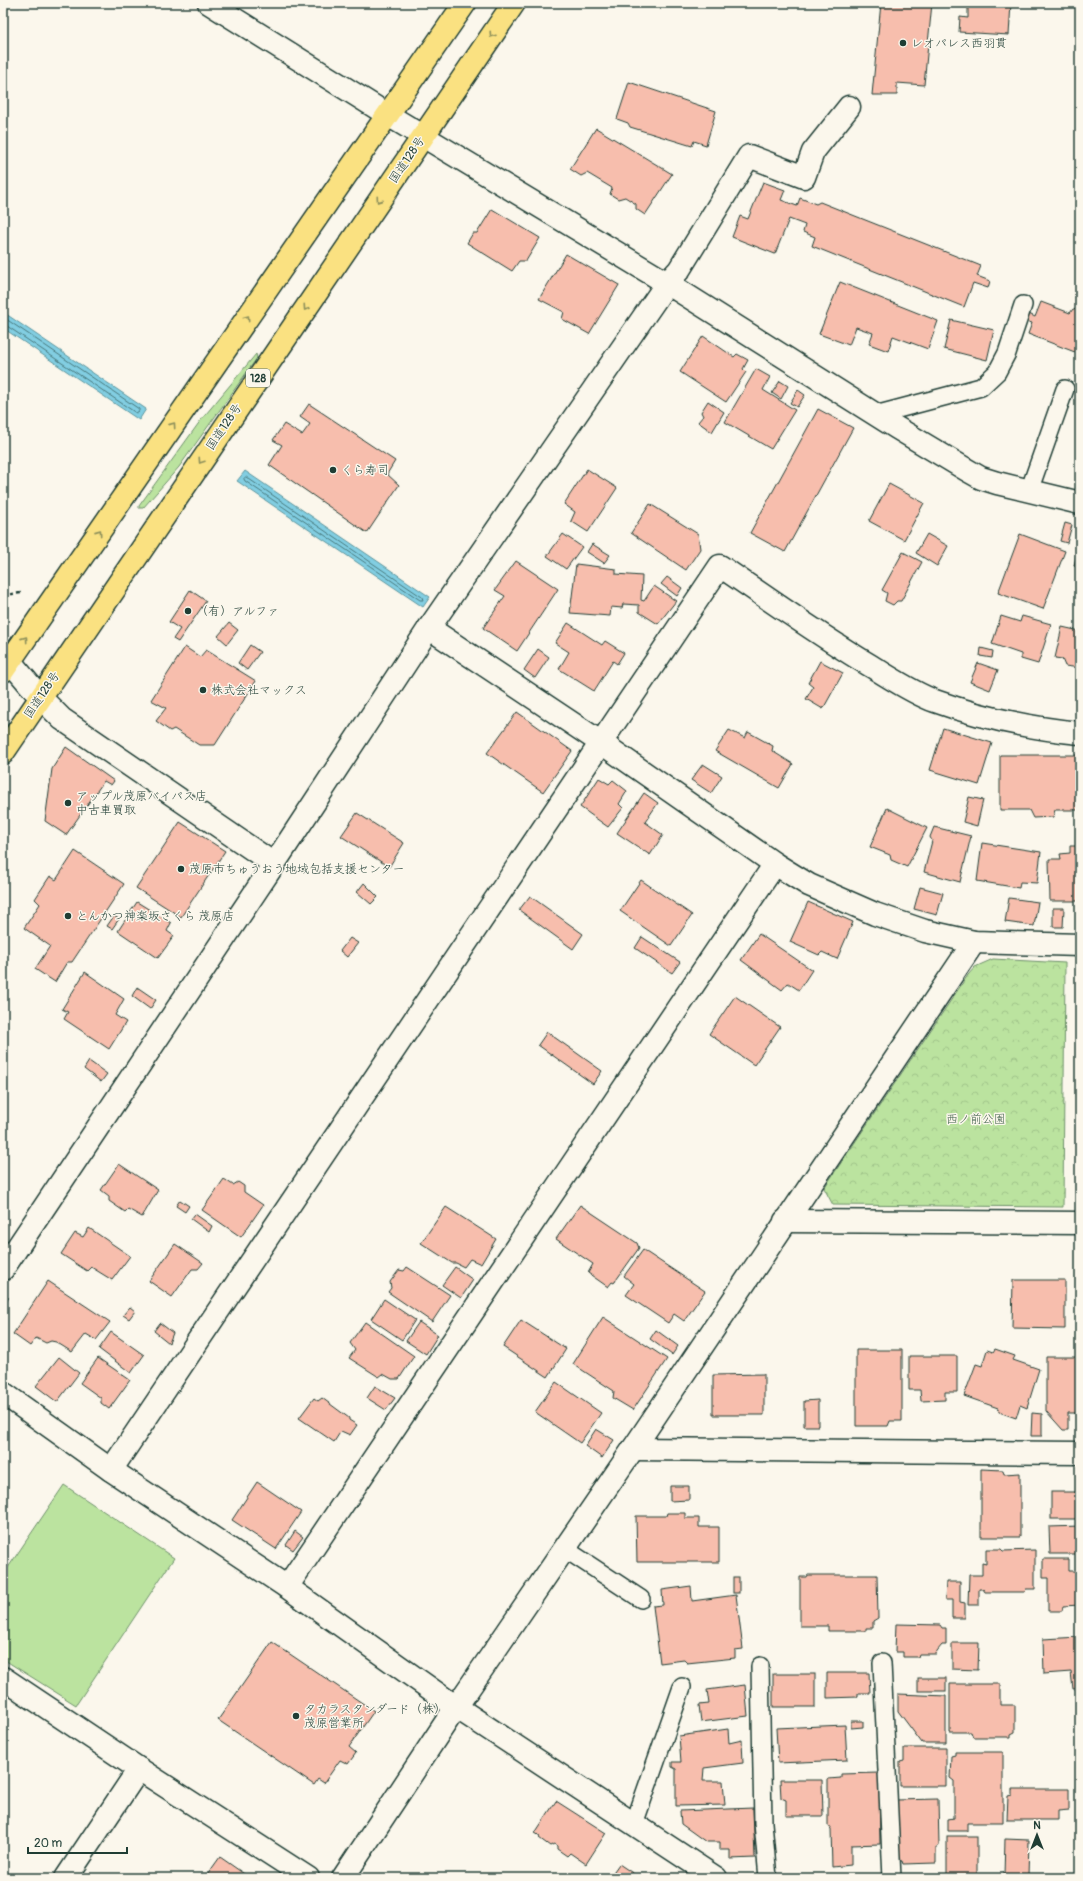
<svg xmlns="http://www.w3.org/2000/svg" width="1083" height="1881" viewBox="0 0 1083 1881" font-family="Pangolin,'Klee One',sans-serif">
<defs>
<pattern id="forest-crowns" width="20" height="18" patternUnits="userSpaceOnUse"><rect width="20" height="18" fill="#bbe39f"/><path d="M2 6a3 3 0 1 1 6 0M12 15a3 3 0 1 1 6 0" fill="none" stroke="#a0c48a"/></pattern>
</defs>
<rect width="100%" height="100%" fill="#fbf7ec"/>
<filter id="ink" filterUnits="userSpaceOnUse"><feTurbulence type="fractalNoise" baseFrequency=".025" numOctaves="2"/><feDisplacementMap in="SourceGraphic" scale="8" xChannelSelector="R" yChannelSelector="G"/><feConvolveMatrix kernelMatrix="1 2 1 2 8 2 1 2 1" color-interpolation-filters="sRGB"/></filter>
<g filter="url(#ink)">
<g fill="#bbe39f" stroke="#6d906a">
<path d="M256,354L257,358L179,467L143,508H139V506L201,420Z"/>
<path d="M64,1485L174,1558L76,1705L3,1659V1575Z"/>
</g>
<path fill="url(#forest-crowns)" stroke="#6d906a" d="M993,959L1065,963L1063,1207L833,1205L824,1188L968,975L975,967Z"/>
<g fill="#82cee2" stroke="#5a949c">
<path d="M3,312L146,409L139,420L3,328Z"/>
<path d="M245,471L430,597L423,607L237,481Z"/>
</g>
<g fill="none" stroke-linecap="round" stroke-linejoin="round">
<g stroke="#47777a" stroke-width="1">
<path d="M3,317L139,409V411L136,413L7,326L3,325"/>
<path d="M246,477L422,597L423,600H420L245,481L244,479Z"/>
</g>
</g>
<g fill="#f7bead" stroke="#1f3d34">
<path d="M881,3H932L924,85L897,83V95H872Z"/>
<path d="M968,3H1011L1009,35L959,32L960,17L968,18Z"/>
<path d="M629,82L716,111L706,145L694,141L692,146L630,127L628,123L617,119Z"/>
<path d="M596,128L672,174L645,215L636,209V204L625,197L618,199L610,194L612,188L587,173L581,176L570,169Z"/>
<path d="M763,182L785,190L781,200L797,206L800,198L816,204L820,202L981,266L977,276L990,281L988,288L973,283L964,307L812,246L815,237L803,232L805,225L789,219L775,254L732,237L740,216L748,219Z"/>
<path d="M492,209L540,238L526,261H519L512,271L467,243L473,233H477Z"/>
<path d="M566,254L619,285L589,334L562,319L564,312L539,299Z"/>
<path d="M840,282L938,321L928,349L893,336L888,351L869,344L873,333L856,327L849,345L819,334Z"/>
<path d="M1041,302L1070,313L1073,309L1080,311V354L1028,334L1032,323L1026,321L1029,314L1035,317Z"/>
<path d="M951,320L994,330L987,360L944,349Z"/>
<path d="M703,336L734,357L737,354L748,360L743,369L746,372L726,402L680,372Z"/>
<path d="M756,369L770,377L763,390L795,410L771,449L725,422Z"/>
<path d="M780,381L788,386L781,399L772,393Z"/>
<path d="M798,390L805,395L797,407L790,403Z"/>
<path d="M708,401L724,412L712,432L698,422L703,416L701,412Z"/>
<path d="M309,404L395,461L387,474L399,485L367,533L269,465L282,445L273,440L284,424L302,435L310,424L300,417Z"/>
<path d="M818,409L853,428L785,552L750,533Z"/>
<path d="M587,469L617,488L588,532L571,521L575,512L564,504Z"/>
<path d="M889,484L924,503L904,540L869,521Z"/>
<path d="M650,504L698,534L700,549L686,570L631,533Z"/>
<path d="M1065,523L1072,525L1067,543L1060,541Z"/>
<path d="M563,534L582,547L566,569L547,556Z"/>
<path d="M927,534L948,546L937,566L916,553Z"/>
<path d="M1020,534L1065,551L1043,609L998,593Z"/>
<path d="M1080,538V567L1074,566Z"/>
<path d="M592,544L610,555L604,563L587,552Z"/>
<path d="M903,552L922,562L901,601H897L893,605L885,601L887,593L882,590Z"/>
<path d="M516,561L558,589L517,651L483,628L505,596L495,590Z"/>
<path d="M576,564L616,569V574L642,576L641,600L644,601L654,586L676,601L658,624L639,612V605L623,604L622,608L611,607L610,616L570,613Z"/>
<path d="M667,577L682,588L677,596L661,584Z"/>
<path d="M190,590L206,601L178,642L173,639L180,629L169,622Z"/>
<path d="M1001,616L1020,622L1022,616L1051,624L1038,664L1021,659V654L992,644Z"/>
<path d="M229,623L238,630L227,644L218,636Z"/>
<path d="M568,623L602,645L605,641L624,653L617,664L613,661L594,691L559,669L569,652L555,643Z"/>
<path d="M1062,627L1080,631V668L1065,666L1062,659L1055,658Z"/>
<path d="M250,645L260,652L247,670L238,663Z"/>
<path d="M185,647L200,657L206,650L256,681L215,745H199L174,729L170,731L156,721L166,708L151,700Z"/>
<path d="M981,648L993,651L992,658L980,656Z"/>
<path d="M538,649L549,657L535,678L524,670Z"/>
<path d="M820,661L843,673L823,709L806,699L813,687L808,683Z"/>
<path d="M978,663L998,670L990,690L970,682Z"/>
<path d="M517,712L572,751L543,792L487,753Z"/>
<path d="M943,728L992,743L979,785L930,770Z"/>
<path d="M729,730L745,738L748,732L773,746L772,751L793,764L779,788L715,751Z"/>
<path d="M66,747L114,781L111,785L104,781L66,835L45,821L52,769Z"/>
<path d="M1000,755H1080V810H1055L1053,817L1033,818L1029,810H1000Z"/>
<path d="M703,764L722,776L711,793L691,780Z"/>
<path d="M599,778L609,784L613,780L627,791L619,804L623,808L608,827L580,807Z"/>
<path d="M644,793L658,803L645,822L663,835L650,855L617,833Z"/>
<path d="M969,797L983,800L977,826L963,822Z"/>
<path d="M887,808L927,828L907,867L891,860L890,855L870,847Z"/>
<path d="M357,813L404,843L389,867L341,836Z"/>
<path d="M180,822L225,851L181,917L136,888Z"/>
<path d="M934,827L971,836L960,882L924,872L932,841L930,837Z"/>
<path d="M982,843L1041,852L1037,883L1020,882L1019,888L977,881Z"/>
<path d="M1070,846H1080V899L1079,901H1050L1049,859H1061L1060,854L1070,853Z"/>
<path d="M75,851L124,884L72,962H67L55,982L35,969L50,946L24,928L40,904L35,899L50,876L56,880Z"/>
<path d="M641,880L692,915L671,946L620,911Z"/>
<path d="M364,883L378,897L371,904L357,892Z"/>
<path d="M920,887L943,893L937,915L914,909Z"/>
<path d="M530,896L583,934L573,949L519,910Z"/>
<path d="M1009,898L1038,902L1034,926L1005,922Z"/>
<path d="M137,902L171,923L167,931L174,936L158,958L118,931Z"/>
<path d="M808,902L853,922L837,959L822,952L819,955L790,942Z"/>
<path d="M1053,908H1064L1063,927H1053Z"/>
<path d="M114,916L119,919L112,929L107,926Z"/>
<path d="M759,934L812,970L799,990L788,983L782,990L741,960Z"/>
<path d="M642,937L680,962L672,973L635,948Z"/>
<path d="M350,938L358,943L347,957L340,951Z"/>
<path d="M85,972L124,999L115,1015L126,1022L109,1049L64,1019L68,1012L62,1009Z"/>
<path d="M137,987L156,1000L150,1009L132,996Z"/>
<path d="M735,996L780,1027L754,1065L709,1034Z"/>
<path d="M547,1032L602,1071L593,1084L538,1045Z"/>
<path d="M89,1061L107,1074L101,1082L84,1069Z"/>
<path d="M119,1164L158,1190L142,1217L128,1209L125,1212L109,1201V1196L101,1190Z"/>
<path d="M224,1179L233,1185L238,1182L244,1186V1192L263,1205L241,1237L202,1210Z"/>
<path d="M180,1200L189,1206L185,1212L176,1206Z"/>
<path d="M580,1205L637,1243L639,1248L614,1283L612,1282L608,1287L588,1273L593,1264L556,1239Z"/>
<path d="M446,1207L496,1239L481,1264L470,1259L464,1267L456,1263H452L421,1243Z"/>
<path d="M195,1214L212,1226L209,1232L191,1219Z"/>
<path d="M89,1228L130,1256L112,1280L91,1267L87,1271L61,1254L75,1233L83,1237Z"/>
<path d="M175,1244L203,1263L198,1269H192L172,1297L149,1281Z"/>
<path d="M643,1250L705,1291L684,1321L674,1314L668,1323L626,1295L634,1284L624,1276Z"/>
<path d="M407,1267L450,1295L432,1322L388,1292L391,1288L390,1282L399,1270L404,1271Z"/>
<path d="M455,1267L473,1280L461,1298L442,1285Z"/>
<path d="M1013,1280H1065V1329L1012,1328Z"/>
<path d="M48,1281L110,1322L96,1340L86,1334L72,1352L56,1342L51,1341L46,1343L36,1338L30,1346L13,1334Z"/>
<path d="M384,1299L415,1320L402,1340L371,1319Z"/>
<path d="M130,1307L135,1311L129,1319L123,1315Z"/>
<path d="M603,1317L667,1359L633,1410L613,1398L614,1391L573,1364Z"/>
<path d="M521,1320L566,1349L548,1377L503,1347Z"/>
<path d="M365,1322L414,1356L399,1379H392L383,1374L379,1377L349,1358L355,1350L350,1343Z"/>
<path d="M419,1322L438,1335L426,1354L406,1341Z"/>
<path d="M160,1323L173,1333L169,1343L154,1331Z"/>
<path d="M656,1330L678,1346L672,1355L650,1339Z"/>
<path d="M111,1332L144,1355L131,1373L99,1349Z"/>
<path d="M995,1349L1015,1356L1013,1360L1039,1369L1027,1408L1020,1405L1016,1418L999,1412L998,1408L964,1396L976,1364L982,1366L987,1350L993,1352Z"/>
<path d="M856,1350H902V1421H890L888,1426H856Z"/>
<path d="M909,1356H957V1392H945V1400L921,1401L920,1390H909Z"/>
<path d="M59,1357L79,1373L57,1402L36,1386Z"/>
<path d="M1046,1357H1080V1413H1068V1430H1063L1046,1411Z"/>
<path d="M98,1358L130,1380L109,1409L101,1403V1398L80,1383Z"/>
<path d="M764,1374V1415H713V1375Z"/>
<path d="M556,1382L601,1413L580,1443L535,1412Z"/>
<path d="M375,1386L395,1398L386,1410L367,1398Z"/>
<path d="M314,1398L318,1401L322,1398L349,1418V1420L357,1425L350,1435L341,1431L334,1442L299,1418Z"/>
<path d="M818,1400V1426H804V1401Z"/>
<path d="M1032,1413L1042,1414V1436H1031Z"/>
<path d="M596,1429L614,1440L602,1458L585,1446Z"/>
<path d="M981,1469L1003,1470L1004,1474L1020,1473V1537H981Z"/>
<path d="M257,1482L301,1512L276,1549L232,1520Z"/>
<path d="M670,1486H689V1500L670,1501Z"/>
<rect x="1051" y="1492" width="29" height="27"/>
<path d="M667,1513H685V1518H699V1527H719V1562H637L636,1516H666Z"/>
<path d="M1080,1526V1554H1050L1049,1527Z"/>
<path d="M295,1531L303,1537L293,1550L286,1545Z"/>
<path d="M986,1549H1001L1003,1551L1035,1550V1589H1026L1025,1592H985L983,1589H979V1605H968L969,1575H982V1563L986,1564Z"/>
<path d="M1043,1559H1069V1571H1080V1605L1063,1606L1062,1611H1048V1578H1043Z"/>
<path d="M808,1575H877L878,1618L873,1621V1628H866V1631H828V1626H800V1577H807Z"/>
<rect x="733" y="1577" width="6" height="16"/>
<path d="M946,1582H960V1602L965,1603V1618H952V1600H945Z"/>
<path d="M691,1586L692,1601L736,1595L743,1649L735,1650V1658L687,1663L684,1660L660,1663L653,1606L663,1605L662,1590Z"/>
<path d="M896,1624L940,1625L942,1628H946V1645H942L937,1651L936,1654H919L918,1657H903V1652H895Z"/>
<path d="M1080,1637V1647L1078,1648L1079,1659H1080V1688L1073,1689L1071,1672L1044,1674L1043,1639Z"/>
<path d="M272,1642L374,1711L349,1747L356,1753L348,1764L340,1760L324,1783L318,1779L314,1785L218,1720Z"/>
<path d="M952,1643H979L978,1670L952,1669Z"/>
<path d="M827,1673H869L870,1693H858V1697L827,1698Z"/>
<rect x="773" y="1674" width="42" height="33"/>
<rect x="918" y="1678" width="28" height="13"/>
<path d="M950,1684H1000V1705H1015V1732L1011,1734V1737H973L971,1732H950Z"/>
<path d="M745,1685L748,1716L701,1722L699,1705L709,1704L707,1690Z"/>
<path d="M898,1694L946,1696V1743H922L898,1711Z"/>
<path d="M851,1721H863V1727L851,1728Z"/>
<path d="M845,1725L847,1760L778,1763L776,1728Z"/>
<path d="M728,1729L729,1743L742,1740L743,1763L704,1768L703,1781H723L725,1805L676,1806V1769L672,1767V1762H681L679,1736Z"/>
<path d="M904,1748H946V1786H900V1762L904,1761Z"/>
<path d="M955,1752H1003V1823H967V1831H948V1819L954,1818V1781L950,1778L951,1756L955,1755Z"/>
<path d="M879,1773L880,1844L851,1845V1865L832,1867L831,1829L828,1825V1779L841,1778V1774Z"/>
<path d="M780,1780H822L823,1816H786V1800L781,1798Z"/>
<path d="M1012,1789H1069V1810L1058,1811V1820H1007L1008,1796L1012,1795Z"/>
<path d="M938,1799L939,1846L936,1848V1863L903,1864L902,1861H898L896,1800Z"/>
<path d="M556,1801L606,1833L586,1864L570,1853L567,1856L557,1849V1846L554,1844L550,1846L539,1838L540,1836L535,1833Z"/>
<path d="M753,1808L755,1858L730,1859V1850H720V1842H706L681,1824L680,1811Z"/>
<rect x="947" y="1836" width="30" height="42"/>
<path d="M1005,1839L1029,1840L1028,1876L1004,1875Z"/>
<path d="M220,1857L250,1878H205Z"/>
<path d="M619,1864L640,1878H609Z"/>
<path d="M663,1873L671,1878H659Z"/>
</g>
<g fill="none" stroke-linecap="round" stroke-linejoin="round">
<g stroke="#1f3d34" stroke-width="20">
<g id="service">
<path d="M875,415L981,387L997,372L1007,353L1023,305"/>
<path d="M1029,491L1065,389"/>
<path d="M565,1549L641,1599"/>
<path d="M882,1663L892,1878"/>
<path d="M760,1666L763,1823L768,1878"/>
<path d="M634,1824L682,1687"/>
</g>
</g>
<g stroke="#1f3d34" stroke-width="25">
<g id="minor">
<path d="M209,3L388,115L667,283L897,428L967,470L981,478L997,483L1080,503"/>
<path d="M429,628L600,742L775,864L809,885L875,914L925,931L974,942L1080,945"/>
<path d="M40,697L62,719L274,864"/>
<path d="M785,1221L1080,1223"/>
<path d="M3,1269L274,864L429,628L667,283L679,270L749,156L804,177L813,152L849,107"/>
<path d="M3,1393L111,1470L287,1587L456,1707L716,1878"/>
<path d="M633,1449L1080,1453"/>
<path d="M111,1470L720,566C770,600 819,635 871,666C891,678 913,693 935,701C982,718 1031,728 1080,733"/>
<path d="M287,1587L775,864"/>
<path d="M3,1678L139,1769L308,1878"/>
<path d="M456,1707L633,1449L974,942"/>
<path d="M66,1878L139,1769"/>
</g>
</g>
<g stroke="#1f3d34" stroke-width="25">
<g id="tertiary">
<path d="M3,653L40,697"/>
<path d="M343,1878L456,1707"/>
</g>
</g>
<g stroke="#1f3d34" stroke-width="25">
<g id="trunk">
<path d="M3,671L465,3"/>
<path d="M3,753L514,3"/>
</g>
</g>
<g stroke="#1f3d34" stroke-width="2.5" stroke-dasharray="4 3" stroke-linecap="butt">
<path d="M3,595L22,593"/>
<path d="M3,1305L8,1297"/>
</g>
<use href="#service" stroke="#fbf7ec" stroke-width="17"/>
<use href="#minor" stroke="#fbf7ec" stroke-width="22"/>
<use href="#tertiary" stroke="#fbf7ec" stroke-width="22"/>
<use href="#trunk" stroke="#fae181" stroke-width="22"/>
</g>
<defs><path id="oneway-chevron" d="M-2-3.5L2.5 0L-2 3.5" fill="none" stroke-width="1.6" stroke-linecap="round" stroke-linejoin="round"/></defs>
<g stroke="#8c8f5a">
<use href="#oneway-chevron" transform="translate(492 35) rotate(124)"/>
<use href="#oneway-chevron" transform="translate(379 200) rotate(124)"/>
<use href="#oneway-chevron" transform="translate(306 308) rotate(124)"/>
<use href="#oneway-chevron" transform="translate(247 318) rotate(-55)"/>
<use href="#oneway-chevron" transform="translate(173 425) rotate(-55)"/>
<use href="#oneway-chevron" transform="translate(201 461) rotate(124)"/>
<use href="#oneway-chevron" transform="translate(99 532) rotate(-55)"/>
<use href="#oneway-chevron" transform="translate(25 639) rotate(-55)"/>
</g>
</g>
<g fill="#1f3d34" stroke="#fbf7ec" stroke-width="1.5">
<circle cx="903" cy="43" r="4"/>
<circle cx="333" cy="470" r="4"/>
<circle cx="188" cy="611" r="4"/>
<circle cx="203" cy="690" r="4"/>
<circle cx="68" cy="803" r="4"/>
<circle cx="181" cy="869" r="4"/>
<circle cx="68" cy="916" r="4"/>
<circle cx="296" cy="1716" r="4"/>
</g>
<g text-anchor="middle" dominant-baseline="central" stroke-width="3" stroke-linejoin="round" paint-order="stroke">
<rect fill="#fbf7ec" stroke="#61756b" stroke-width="1" x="246" y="369" width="24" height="18" rx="3"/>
<g font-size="11" font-weight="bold" fill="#1f3d34">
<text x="258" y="378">128</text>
</g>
<g font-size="12" fill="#1f3d34" stroke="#fbf7ec" text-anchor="start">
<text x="911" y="43">レオパレス西羽貫</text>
<text x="341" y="470">くら寿司</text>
<text x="196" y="611">（有）アルファ</text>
<text x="211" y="690">株式会社マックス</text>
<text x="76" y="796">アップル茂原バイパス店<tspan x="76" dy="14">中古車買取</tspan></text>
<text x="189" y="869">茂原市ちゅうおう地域包括支援センター</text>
<text x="76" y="916">とんかつ神楽坂さくら 茂原店</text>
<text x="304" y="1709">タカラスタンダード（株）<tspan x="304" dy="14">茂原営業所</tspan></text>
</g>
<g font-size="12" fill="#1f3d34" stroke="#fbf7ec">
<text transform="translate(407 160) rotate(-56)">国道128号</text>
<text transform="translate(224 427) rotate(-56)">国道128号</text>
<text transform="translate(42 695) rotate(-56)">国道128号</text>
</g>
<g font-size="12" fill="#3e5e49" stroke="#fbf7ec">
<text x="976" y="1119">西ノ前公園</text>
</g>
</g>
<rect width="1083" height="1881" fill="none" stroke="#fbf7ec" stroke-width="16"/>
<rect x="8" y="8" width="1067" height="1865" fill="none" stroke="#1f3d34" stroke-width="1.5" filter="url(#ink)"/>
<g transform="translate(1037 1835)" stroke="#fbf7ec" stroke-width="3" paint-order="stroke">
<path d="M0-3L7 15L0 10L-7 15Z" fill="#1f3d34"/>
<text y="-6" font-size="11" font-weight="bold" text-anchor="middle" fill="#1f3d34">N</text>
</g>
<path d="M28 1847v6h99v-6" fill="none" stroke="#1f3d34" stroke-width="2"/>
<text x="34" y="1847" font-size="12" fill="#1f3d34" stroke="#fbf7ec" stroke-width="3" paint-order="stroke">20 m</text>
</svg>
